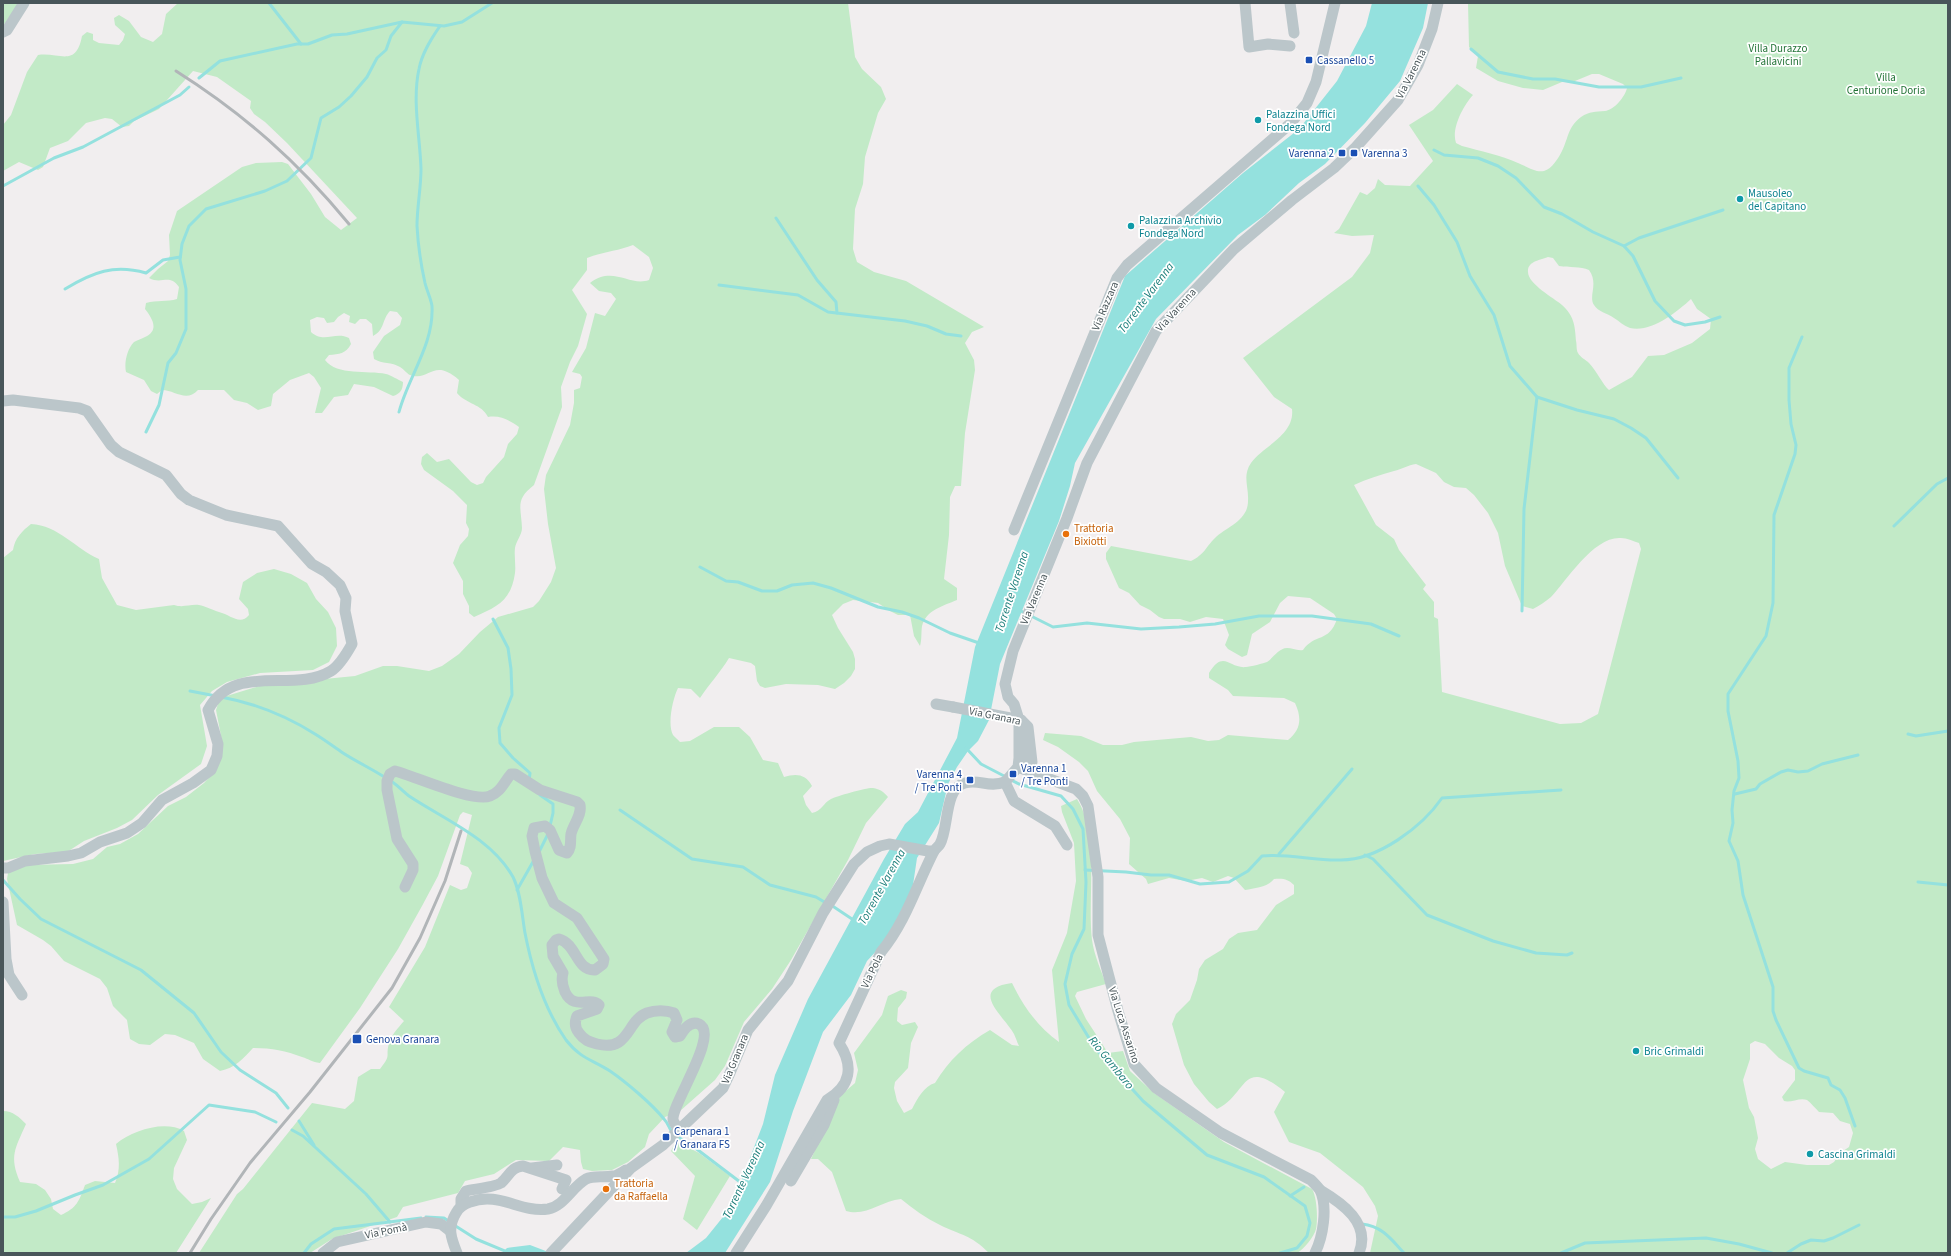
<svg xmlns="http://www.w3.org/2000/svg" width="1951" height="1256" viewBox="0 0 1951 1256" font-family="'Source Sans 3',sans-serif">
<rect width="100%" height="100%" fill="#f1eeef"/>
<g fill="#c2eac7" fill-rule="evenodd">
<path d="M3,3H19L3,26Z"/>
<path d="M178,3H848L855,57L862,69L881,87L886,99L878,113L865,157L863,184L855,209L853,249L857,262L874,272L906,281L984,327L972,332L965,343L974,360L975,370L965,433L961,486H955L950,497L949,535L944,579L957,588V600C943,606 926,610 922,626C921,633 922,639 920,646L914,636L910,615H898L890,611L878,603L853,600L843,604L832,615L838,628L853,652L855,659V669L851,676L844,683L835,689L818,685L786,684L765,688L760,686L757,681L755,666L751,663L729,658C720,673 709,684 700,698L691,689L678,688C673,698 667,724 673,735C675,737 678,740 680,742L690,741L714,727H739L750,737L763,760L778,763L784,777C796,773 806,774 812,786L803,796L806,805L812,813C822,811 823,803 831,799C836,796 869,787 873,788C880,789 884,792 888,797L866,823L848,860L791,960L772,989L744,1022L725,1066L715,1080L680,1111L665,1117L649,1134L645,1147L628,1162L612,1170L592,1171L583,1169L581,1162L580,1150L563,1147L549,1161L516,1160L494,1174L465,1181L458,1193L403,1207L397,1217L332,1239L310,1253H199L237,1194L243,1189L312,1103L345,1109L354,1101L358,1077L371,1069H380C392,1054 385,1058 389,1043C392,1034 398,1028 404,1021L389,1007L425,947L450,885L461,890L467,888L472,873L468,867L460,864L472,815L463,812L460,815L438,876L422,906L398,949L360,1008L320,1063C312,1062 309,1059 302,1057C286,1051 271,1048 253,1048C243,1059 235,1068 220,1071L203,1059L194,1043L175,1035L165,1034L150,1045L139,1044L130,1039L127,1020L113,1006L107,988L100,979L64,961L51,946L43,940L17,925L7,879L8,873L26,865L73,864L93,859L107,847L120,844L138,834L168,806L186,797L204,783L216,770L223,746L216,710L220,698L263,685L355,676L383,666H397L429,671L442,666L459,654L480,632L498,617L533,607L539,601L551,582L556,568L548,524L544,489L546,475L570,425L574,403V390L580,388L582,377L580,374L572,372L586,348L595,313L605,316L616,299L611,293L599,291L590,283C613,265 630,287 649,280L653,268L649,257L633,245C618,251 602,252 587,258V270L572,290L587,314L578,346L570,362L561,387L562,407L534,485C515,500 521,506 522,528C522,535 516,541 515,548C514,556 516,565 515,573C511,601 497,607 474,617L469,613V606L463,594V581L453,563L460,545L468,536L469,529L466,523L467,505L453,491L424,470L421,464L422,457L427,453L437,462L449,459L471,482L477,485L483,483L486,477L504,457L508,444L517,434L519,427C509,420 500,415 488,417C482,404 466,404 457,393L459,380C433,357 430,382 410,375C407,374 404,369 400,367C392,362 382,364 374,359L373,352L384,336L400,325L402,318L397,312L390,311C382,319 385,330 373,336L372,324L366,319H360L355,324L349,322L350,316L344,313L338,317L334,322L327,323L324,318L317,317L310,320L311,332C324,344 335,331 349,338L351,344C346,354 339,354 329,355L325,360C337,376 368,370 386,374C391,375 398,380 403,382C403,390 400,394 393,396L374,387L354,384L348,395L334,397L322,413H315L321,388L314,377L309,373L290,380L273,394L271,406L258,410L247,403L234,400L224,390H198C186,403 175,390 162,390L157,394L151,391L144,380L126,372C124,363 127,349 134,342C137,340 142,339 145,337C160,330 152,318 145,309L146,303C157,300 167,302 177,299L179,287C169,273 162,285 149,278L158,269L168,261L170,255L169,235L177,211L242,167L256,163L282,162L288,164L311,194L325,217L341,230L357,218L287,143L265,122L254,114L250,108L251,101L217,77L193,71L159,109L134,121L129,126L122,127L112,119L105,118L86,123L68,141L50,148L43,167L38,170L19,162L3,171V125L11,115L27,72L38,55C60,52 76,68 82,36L87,32L93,34V40L99,43L119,45L123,40L125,34L115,25L114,18L119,15L129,21L141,37L153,42L162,34L166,14Z"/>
<path d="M1468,3H1948V1253H1370L1378,1216L1375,1206L1363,1187L1320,1153L1289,1142L1274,1112L1285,1092C1241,1056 1248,1094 1217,1109L1209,1102L1194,1084L1184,1065L1172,1024L1176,1014L1190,1000L1197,980L1199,969L1205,960L1223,949L1229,939L1238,933L1257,930L1276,905L1294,894V885C1288,879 1283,878 1274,879C1268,887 1255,888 1245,890L1234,878L1228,876L1213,882L1202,878L1186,881L1169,878L1148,884L1146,879L1129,864L1130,838L1120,819L1097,791L1088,771L1079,762L1058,747L1043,740L1045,733L1081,736L1103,745H1122L1134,742L1191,737L1208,741L1219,740L1228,735L1288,740C1301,730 1302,718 1295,703L1284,698L1233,696L1228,690L1209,678V673C1224,649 1229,669 1246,667C1250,667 1264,663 1267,662C1273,658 1279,648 1287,648C1292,648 1297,651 1303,650C1315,633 1329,643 1337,619L1334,614L1310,598L1288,596L1280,603L1270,622L1252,634L1247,655L1242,657L1228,649L1225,645L1229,635L1223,619L1206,617L1190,622L1180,619H1164L1159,617L1150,610L1140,605L1129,593L1119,588L1106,559V553L1111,546L1191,561C1205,554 1205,548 1215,538C1226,527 1248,521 1248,501C1249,487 1242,476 1251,463C1263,446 1295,435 1292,409L1274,397L1243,358L1352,277L1370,253L1374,235L1352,236L1334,233L1339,229L1360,192L1367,195L1375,188L1378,179L1385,185L1410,186L1433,161L1409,125L1433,110L1457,84L1473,95C1463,106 1451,129 1456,143L1462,146C1480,151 1501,155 1518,163C1526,166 1536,173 1544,171C1552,169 1559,157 1562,151C1569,137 1567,128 1581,117C1590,111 1595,112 1605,111C1614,110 1625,97 1627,88L1623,84L1599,74H1592L1575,81L1562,82L1543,90L1523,88L1498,81L1476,68L1478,56L1469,47ZM1548,257L1553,258L1559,266C1570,268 1580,266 1589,270C1599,284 1588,296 1594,305C1598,312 1607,313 1614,318C1619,321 1624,326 1630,328C1651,333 1677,312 1691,299L1697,309L1711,319L1710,329L1692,343L1664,355L1648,356L1632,377L1609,390C1603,385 1596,370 1589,363C1586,360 1580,357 1578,353C1576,350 1577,344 1576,341C1575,325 1574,316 1562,305C1554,298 1528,284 1528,272C1527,261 1541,260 1548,257ZM1416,464L1436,473L1444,482L1454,487L1466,488L1474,495L1488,513L1498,533L1505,566L1522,606L1533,609C1539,606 1545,602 1551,597C1567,580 1594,536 1621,538C1627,538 1633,541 1639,543L1641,549L1598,714L1581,723L1560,724L1442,692L1438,619L1434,617V602L1423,589L1426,585L1399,550L1394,539L1376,525L1354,485C1367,479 1380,475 1394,471C1402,469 1408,465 1416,464ZM1755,1041L1765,1044L1779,1058L1792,1066L1795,1070V1080L1782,1097L1784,1101C1791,1103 1800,1097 1807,1100C1811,1103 1815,1108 1819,1112L1833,1113L1840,1121L1850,1124L1853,1133L1849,1147L1840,1153L1834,1162L1829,1165H1807L1785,1162L1771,1169L1758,1159L1755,1149L1758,1138L1754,1117L1749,1108L1743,1080L1750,1059V1044Z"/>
<path d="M31,524C58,525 76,549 99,559L102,578L117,605L136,610L174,605C183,608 190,604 199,605C205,606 213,610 219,612C231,615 240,626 249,615L248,609L239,599L243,582L257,573L274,569L291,574L307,583L316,599L328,612L336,628L337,646L329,662L313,670L260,673L227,682L212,691L200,705L207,746L201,764L158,795L132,820L117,828L84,841L67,852L35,854L3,861V558L13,550C15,538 22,531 31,524Z"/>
<path d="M1077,799C1100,835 1087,898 1092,940C1094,955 1101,970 1106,984L1077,992L1075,996L1086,1019L1108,1053L1123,1051L1130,1071L1154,1093L1224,1142L1312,1189C1317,1197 1318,1219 1316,1229C1314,1237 1304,1249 1297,1253H989C970,1234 962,1236 940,1225C926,1218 913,1209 901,1199C881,1201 866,1217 846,1211L832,1172L818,1159H811L840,1096L855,1083L858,1070L854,1053L882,1015L888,996L901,990L907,992L906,998L898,1008L897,1021L902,1025L915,1022L918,1027L911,1043L908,1068L895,1082L894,1088L897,1101L904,1113L912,1109C917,1099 924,1086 935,1083C949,1060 966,1044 990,1030L1012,1045L1019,1046C1017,1042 1016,1038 1014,1034C1005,1017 967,989 1012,983C1023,1006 1038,1027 1059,1042L1052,970L1067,933L1076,881L1074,843L1062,812L1061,806Z"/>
<path d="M3,1111C13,1111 19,1117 26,1124C15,1149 9,1156 20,1182L36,1184L45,1190L51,1199L53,1209L61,1215C77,1208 79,1201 85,1185L95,1181L115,1183C121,1169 119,1158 116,1144C133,1130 165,1120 184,1131L187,1140L174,1168L173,1179L177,1189L192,1204L202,1202L211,1198L176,1253H3Z"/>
<path d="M676,1141L699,1153L730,1176L697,1230L683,1219L695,1176L671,1151Z"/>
</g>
<g fill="#94e1de">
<path d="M1372,3H1428L1423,28L1400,81L1365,123L1325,164L1299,183L1265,215L1238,235L1156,319L1075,463L1070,486L1059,521L1000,664L989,720L978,741L968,751L957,767L948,784L939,823L917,858L913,885L900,919L880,947L867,961L851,995L823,1032L793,1111L770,1182L725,1253H686L706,1238L731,1207L763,1124L775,1075L808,999L884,859L905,824L918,812L957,738L975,647L1125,276L1243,173L1299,129L1337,81L1366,26Z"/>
<path d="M530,1245L551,1253H502L507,1248Z"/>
</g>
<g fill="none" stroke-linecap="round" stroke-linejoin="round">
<g stroke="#94e1de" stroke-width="3">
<path d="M269,3L301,44"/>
<path d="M1471,49L1498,72L1533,79H1555L1599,87H1641L1681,78"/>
<path d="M199,78L220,61L297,44H308L332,35L347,34L402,22L444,26L462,22L492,3"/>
<path d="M1434,150L1444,155L1478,158L1498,166L1516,178L1544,207L1562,214L1593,232L1624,246L1633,256L1655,301L1674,321L1685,325L1705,322L1720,317"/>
<path d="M3,186L54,158L83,147L180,95L189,87"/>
<path d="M1418,186L1434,205L1457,242L1470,276L1494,315L1510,366L1537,397L1524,509L1522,611"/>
<path d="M776,218L817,280L836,302L837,313"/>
<path d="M1624,246L1639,238L1723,210"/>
<path d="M719,285L798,295L828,312L905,321L927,326L946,334L961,336"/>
<path d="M65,289C93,272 114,264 146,273L163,260L180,257"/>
<path d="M1802,337L1789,368V400L1791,424L1796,445L1795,454L1774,515L1773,603L1766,636L1728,694V711L1738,761L1739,778L1734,791L1732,810L1733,823L1729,841L1738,861L1743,895L1773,987V1011L1776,1020L1799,1068L1804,1071L1828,1078L1831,1085L1840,1090L1845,1098L1855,1126"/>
<path d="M1537,397L1577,410L1614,419L1631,428L1646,438L1678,478"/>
<path d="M399,412C408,377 434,345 432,306C431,299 427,291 425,283C421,265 418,245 417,226C417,207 421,188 421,169C420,136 412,101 419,69C422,53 431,39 440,26"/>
<path d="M146,432L159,405L168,363L176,353L186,329V289L180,260L182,244L189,226L206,209L265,191L287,181L311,158L321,118L339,107L351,96L367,77L377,58L386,50L391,36L402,22"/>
<path d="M1894,526L1937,484L1948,478"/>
<path d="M700,567L726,581L738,582L762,591H777L792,585L813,583L831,588L878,607L902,612L919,618L950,633L979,643"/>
<path d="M1019,610L1053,627L1087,623L1141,629L1179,627L1215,624L1259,616H1312L1371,624L1399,636"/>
<path d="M493,619L508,648L511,669L512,695L499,728L500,743L513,758L530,773L529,781"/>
<path d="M190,691L216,696"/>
<path d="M221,697C254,703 288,717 315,734C325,740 334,747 343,753C357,762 372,769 386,778"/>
<path d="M1908,734L1916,736L1948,731"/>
<path d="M966,748L981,764L1006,777"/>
<path d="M1011,780L1019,784L1061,796L1073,809L1083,829L1086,882L1084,929L1072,954L1065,984L1069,1005L1095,1048L1143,1101L1207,1155L1264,1177L1305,1206L1310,1223L1307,1236L1297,1248L1280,1253"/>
<path d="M391,781C397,785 403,791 409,796C445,820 491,838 513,877C521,893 522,916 525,933C532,969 545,1010 566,1040C581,1059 591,1059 610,1071C626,1082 652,1104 664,1119C668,1123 669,1128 672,1132"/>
<path d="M1735,794L1756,789L1760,784L1781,772L1788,770L1798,772L1808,771L1822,764L1858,755"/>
<path d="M540,795L553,804V813L550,826"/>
<path d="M620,810L692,859L743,867L770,885L816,897L826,903"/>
<path d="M539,852L548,834"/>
<path d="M1279,854L1352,769"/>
<path d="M1365,855L1373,859L1427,915L1493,941L1536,953L1567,955L1572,953"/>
<path d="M1085,870L1126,872L1151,875H1169L1200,884L1229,882L1248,871L1262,856C1288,853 1314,861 1341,860C1378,860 1422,827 1442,798L1561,790"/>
<path d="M3,880L20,899L41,919L141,970L194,1013L221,1052L240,1070L276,1093L288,1108"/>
<path d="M1918,882L1948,885"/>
<path d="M517,890L534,860"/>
<path d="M831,905L855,921"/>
<path d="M299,1121L314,1145"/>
<path d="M292,1130L303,1136L366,1194L390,1222"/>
<path d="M676,1136L690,1144L744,1185"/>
<path d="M1290,1196L1304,1187"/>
<path d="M3,1217H15L36,1211L75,1195L103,1185L149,1159L209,1105L255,1112L276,1122"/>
<path d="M426,1217L444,1218L450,1222"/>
<path d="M1362,1224C1382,1226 1391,1239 1404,1253"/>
<path d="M454,1225L476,1239L510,1253"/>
<path d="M304,1253L311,1244L334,1229L421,1218"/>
<path d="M1561,1253L1585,1243L1706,1238L1739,1244L1772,1253"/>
<path d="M1787,1253L1801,1244L1811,1240L1824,1241L1833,1238L1859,1225"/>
</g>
<g stroke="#bbc6ca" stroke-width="11">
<path d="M1245,3L1249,47L1268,44L1290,46"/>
<path d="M1290,3L1294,33"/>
<path d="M3,32L7,30L24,3"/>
<path d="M3,401L13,400L79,408L87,411L111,445L119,452L166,475L181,494L189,500L226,515L278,526L312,564L326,572L340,585L346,598L345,611L352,644C347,653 339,666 331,671C293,694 234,661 208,710L218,744L217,756L211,770L193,783L162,800L142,823L127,833L100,842L81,853L68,856L25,861L8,868H3"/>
<path d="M1014,530L1117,278L1127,265L1290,124L1307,103L1316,82L1335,3"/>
<path d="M936,704L953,707"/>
<path d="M1021,720L1028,727L1032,762L1031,764L1028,763L1024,738"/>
<path d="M1018,767L1076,789L1083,796L1088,806L1098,877V935L1118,1011L1134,1064L1156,1088L1221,1133L1311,1180C1314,1183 1318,1187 1320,1190C1328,1207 1323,1237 1315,1253"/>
<path d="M1005,782L1018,767L1019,758V720L1014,704L1008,697L1005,684L1013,651L1067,518L1087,463L1156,331L1234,249L1292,200L1334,168L1356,147L1398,100L1418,65L1432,29L1438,3"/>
<path d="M1005,782L1014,801L1055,826L1067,845"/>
<path d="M405,887L413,870V864L397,839L387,790V781L390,774L395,771C414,776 474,803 490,796C501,792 504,782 511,774H515L540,790L577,802L580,805C582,816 573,824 571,834C570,840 572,848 567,853L559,850L550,830L545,826L534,828L532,836L535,851L542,878L554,903L577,918L604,959L603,964L595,970C576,971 577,944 559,939L556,940L552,945L553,956L563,973C561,980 562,985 565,992C574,1011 590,996 599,1005L597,1009L577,1016C574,1023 575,1028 579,1033C584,1040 589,1042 597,1044C630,1052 626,1021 647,1013C655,1010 666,1010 674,1013L677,1020L672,1032L675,1037L680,1036C684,1029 690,1020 699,1024C720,1034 672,1103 673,1119C673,1122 677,1126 678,1130"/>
<path d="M3,902L6,959L9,975L22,995"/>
<path d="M532,1168L557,1165"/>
<path d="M791,1181L824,1125L834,1100"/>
<path d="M1320,1190C1342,1203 1371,1223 1359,1253"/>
<path d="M461,1206V1199L466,1191C475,1189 495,1187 501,1183C509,1176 511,1167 523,1166L566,1180L562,1189"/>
<path d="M323,1253L337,1242L426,1222L441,1224L450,1231"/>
<path d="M457,1253C451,1238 447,1228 456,1213C459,1207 464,1204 470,1202C499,1191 520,1213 548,1209C564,1206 572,1187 586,1179C594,1175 603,1178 613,1176C617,1176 622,1172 626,1170"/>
<path d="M551,1253L631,1168L663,1145L723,1088L730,1073L748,1030L788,981L823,913L854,864L867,852L880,846L889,844L928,851H934C936,848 939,846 940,844C949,828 944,788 965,783C979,779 989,788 1005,782"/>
<path d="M736,1253L766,1206L827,1100C851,1086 854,1066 839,1043L881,952C906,922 917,884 934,851"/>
</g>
<g stroke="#b1b5b8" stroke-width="3">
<path d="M176,71C244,114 298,162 349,224"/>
<path d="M190,1253L211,1219L250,1163L310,1092L392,988L420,938L445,881L461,831"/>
</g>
<path stroke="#bbc6ca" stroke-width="11" d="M953,707L1021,720"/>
</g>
<g fill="#1a4fb4" stroke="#fff" stroke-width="1.5">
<rect x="1305" y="56" width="8" height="8" rx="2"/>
<rect x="1338" y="149" width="8" height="8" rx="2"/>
<rect x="1350" y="149" width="8" height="8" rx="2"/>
<rect x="1009" y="770" width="8" height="8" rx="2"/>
<rect x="966" y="776" width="8" height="8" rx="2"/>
<rect x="352" y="1034" width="10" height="10" rx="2"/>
<rect x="662" y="1133" width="8" height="8" rx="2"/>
</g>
<g fill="#0f9aa8" stroke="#fff" stroke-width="1.5">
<circle cx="1258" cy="120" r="4"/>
<circle cx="1740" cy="199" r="4"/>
<circle cx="1131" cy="226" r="4"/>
<circle cx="1636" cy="1051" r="4"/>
<circle cx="1810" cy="1154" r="4"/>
</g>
<g fill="#e8710a" stroke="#fff" stroke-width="1.5">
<circle cx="1066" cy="534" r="4"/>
<circle cx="606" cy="1189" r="4"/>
</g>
<g text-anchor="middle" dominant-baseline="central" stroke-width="3.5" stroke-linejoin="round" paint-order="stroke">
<g font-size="11" fill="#227336" stroke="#fff">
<text x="1778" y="48">Villa Durazzo<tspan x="1778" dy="13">Pallavicini</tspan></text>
<text x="1886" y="77">Villa<tspan x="1886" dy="13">Centurione Doria</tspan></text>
</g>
<g font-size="11" fill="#164399" stroke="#fff" text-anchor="start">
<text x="1317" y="60">Cassanello 5</text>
<text x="1334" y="153" text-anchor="end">Varenna 2</text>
<text x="1362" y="153">Varenna 3</text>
<text x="1021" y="768">Varenna 1<tspan x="1021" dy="13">/ Tre Ponti</tspan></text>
<text x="962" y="774" text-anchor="end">Varenna 4<tspan x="962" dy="13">/ Tre Ponti</tspan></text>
<text x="366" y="1039">Genova Granara</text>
<text x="674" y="1131">Carpenara 1<tspan x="674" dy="13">/ Granara FS</tspan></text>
</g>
<g font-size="11" fill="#49565a" stroke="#fff">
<text transform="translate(1411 74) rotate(-63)">Via Varenna</text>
<text transform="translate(1105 306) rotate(-67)">Via Razzara</text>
<text transform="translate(1176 310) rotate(-48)">Via Varenna</text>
<text transform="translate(1034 599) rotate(-67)">Via Varenna</text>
<text transform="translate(995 716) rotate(12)">Via Granara</text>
<text transform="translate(872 971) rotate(-64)">Via Pola</text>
<text transform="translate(1124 1025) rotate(72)">Via Luca Assarino</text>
<text transform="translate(735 1059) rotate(-67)">Via Granara</text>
<text transform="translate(386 1231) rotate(-12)">Via Pomà</text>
</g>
<g font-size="11" fill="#0d838f" stroke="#fff" text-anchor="start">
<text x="1266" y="114">Palazzina Uffici<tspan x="1266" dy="13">Fondega Nord</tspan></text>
<text x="1748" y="193">Mausoleo<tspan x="1748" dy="13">del Capitano</tspan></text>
<text x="1139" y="220">Palazzina Archivio<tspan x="1139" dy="13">Fondega Nord</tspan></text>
<text x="1644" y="1051">Bric Grimaldi</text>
<text x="1818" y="1154">Cascina Grimaldi</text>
</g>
<g font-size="11" fill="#c56008" stroke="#fff" text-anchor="start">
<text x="1074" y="528">Trattoria<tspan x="1074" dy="13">Bixiotti</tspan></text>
<text x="614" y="1183">Trattoria<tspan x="614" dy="13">da Raffaella</tspan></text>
</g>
<g font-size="12" font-style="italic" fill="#1b7e7a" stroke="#fff">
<text transform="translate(1146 298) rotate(-53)">Torrente Varenna</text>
<text transform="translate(1012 592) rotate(-72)">Torrente Varenna</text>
<text transform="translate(882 887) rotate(-61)">Torrente Varenna</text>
<text transform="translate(1111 1063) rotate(51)">Rio Gambaro</text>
<text transform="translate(744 1180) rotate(-65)">Torrente Varenna</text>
</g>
</g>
<rect width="1951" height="1256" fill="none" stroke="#49565a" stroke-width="8"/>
</svg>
